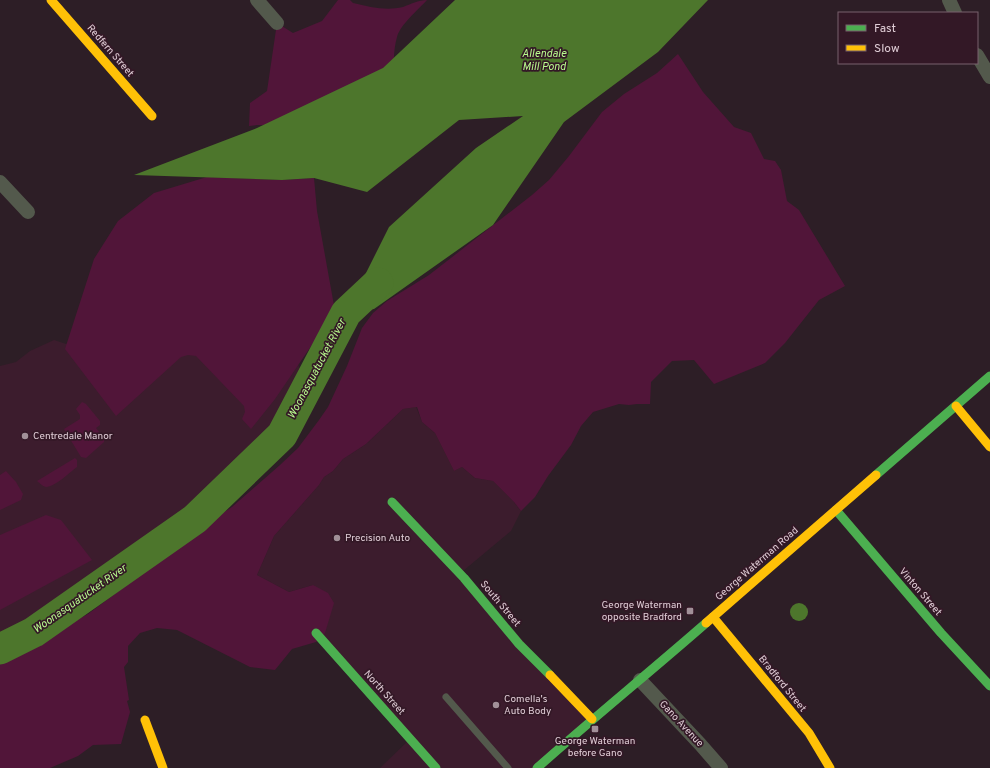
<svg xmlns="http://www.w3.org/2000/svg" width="990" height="768" viewBox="0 0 990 768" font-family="Overpass,sans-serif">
<rect width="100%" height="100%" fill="#2d1e26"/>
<g fill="#3c1c2d">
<path d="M54,340L66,344L73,341L298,364L310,394L308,399L273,442L261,455L203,502L155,536L96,573L60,598L38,616L0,635V366L16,362L30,351Z"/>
<path d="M416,407L422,422L435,433L454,471L462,467L475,478L493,481L514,502L521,511L511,531L463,571L593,722L542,768H380L408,741L324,641L313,585L289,592L257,575L274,536L319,485L324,477L333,471L343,459L366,444L403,409Z"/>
</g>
<g fill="#511539">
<path d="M338,0H350L353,3C370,7 386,11 403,7C411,4 418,0 427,0C418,10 400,25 397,37C393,51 394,65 393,79L275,125H257L249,126L250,103L267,91L277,23L293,33L322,21Z"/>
<path d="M678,54L703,92L734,127L751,133L764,159L775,161L781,170L787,201L799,210L845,286L819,300L785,343L765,363L714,384L694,360L672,361L651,382L650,404H637L629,405L619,404L593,412L581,426L571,445L548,476L535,497L521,511L514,502L493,481L475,478L462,467L454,471L435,433L422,422L417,407L403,409L366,444L343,459L333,471L324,477L319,485L274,536L257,575L289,592L313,585L328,593L334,603L325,633L316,642L292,649L275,670L250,667L177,630L157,628L140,633L128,646V662L124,667L129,700L127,701L130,712L121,744L93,745L78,756L50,768H0V662L88,614L119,591L133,579L206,524L232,507L280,465L298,448L319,420L328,407L347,366L362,328L373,313L387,301L429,275L532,195L549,180L569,156L602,112L624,94L657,73Z"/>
<path d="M207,177L282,180L314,178L317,211L335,311L275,399L251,429L242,419L245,412L244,406L196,356L188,355L181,357L116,416L65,349L94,259L118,221L154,193Z"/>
<path d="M82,402L86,404L100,421V425L96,428L104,438V442L86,458L81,457L64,429L80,419V415L76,409Z"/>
<path d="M75,458L77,460V467C70,472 55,487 46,487C42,486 40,483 37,481Z"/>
<path d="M6,471L16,482L23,494L21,500L0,510V475Z"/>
<path d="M46,515L61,520L92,560L0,610V535Z"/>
</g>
<g fill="#4d762c">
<path d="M455,0H708L658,52L564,122L493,225L374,309L346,313L389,227L476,148L523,116L459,120L367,192L314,178L282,180L134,175L257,128L383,68Z"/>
<circle cx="799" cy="612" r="9"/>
</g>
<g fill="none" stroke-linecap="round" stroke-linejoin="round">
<path stroke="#4d762c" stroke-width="31" d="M0,649L34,632L195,519L282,435L346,313L378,283"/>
<path stroke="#53594c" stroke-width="7" d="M446,697L508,768"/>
<g stroke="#53594c" stroke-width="14">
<path d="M257,0L277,23"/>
<path d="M949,0L955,13"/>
<path d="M977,55L990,77"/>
<path d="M0,182L28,212"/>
<path d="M640,680L700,744L721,768"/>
</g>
<g stroke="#4caf50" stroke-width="9">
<path d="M876,475L990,376"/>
<path d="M392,502L464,578L519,644L550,675"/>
<path d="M836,510L941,633L990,686"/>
<path d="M316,633L436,768"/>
<path d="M537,768C592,719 650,672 706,623"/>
</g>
<g stroke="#ffc107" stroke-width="9">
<path d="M51,0L152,116"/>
<path d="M956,406L990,447"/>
<path d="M713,617L809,733L830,768"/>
<path d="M706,623L876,475"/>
<path d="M550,675L592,719"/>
<path d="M145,720L163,768"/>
</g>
</g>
<g fill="#a19098" stroke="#331826" stroke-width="1.5">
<circle cx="25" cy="436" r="4"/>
<circle cx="337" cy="538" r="4"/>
<rect x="686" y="607" width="8" height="8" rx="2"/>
<circle cx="496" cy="705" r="4"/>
<rect x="591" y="725" width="8" height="8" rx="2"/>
</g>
<g text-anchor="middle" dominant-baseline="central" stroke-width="3.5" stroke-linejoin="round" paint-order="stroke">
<g font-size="10" fill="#e0cdd6" stroke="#331826">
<text transform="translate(110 51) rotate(49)">Redfern Street</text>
<text transform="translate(757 564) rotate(-41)">George Waterman Road</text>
<text transform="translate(920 592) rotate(49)">Vinton Street</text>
<text transform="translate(500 604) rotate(50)">South Street</text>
<text transform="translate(782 684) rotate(51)">Bradford Street</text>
<text transform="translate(384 693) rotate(48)">North Street</text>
<text transform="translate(681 724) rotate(47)">Gano Avenue</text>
</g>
<g font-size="10" fill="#e0cdd6" stroke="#331826" text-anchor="start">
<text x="33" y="436">Centredale Manor</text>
<text x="345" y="538">Precision Auto</text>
<text x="682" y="605" text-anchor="end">George Waterman<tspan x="682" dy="12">opposite Bradford</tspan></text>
<text x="504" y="699">Comella's<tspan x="504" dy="12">Auto Body</tspan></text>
<text x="595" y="741" text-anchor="middle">George Waterman<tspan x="595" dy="12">before Gano</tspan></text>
</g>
<g font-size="11" font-style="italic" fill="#b9fb8e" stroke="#331826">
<text x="544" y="54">Allendale<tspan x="544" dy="13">Mill Pond</tspan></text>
<text transform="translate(317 369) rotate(-62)">Woonasquatucket River</text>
<text transform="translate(80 599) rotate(-35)">Woonasquatucket River</text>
</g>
</g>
<rect x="838" y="12" width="140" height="52" fill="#331826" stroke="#78606c"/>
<rect x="846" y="25" width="20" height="6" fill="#4caf50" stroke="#78606c"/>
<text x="874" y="32" font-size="12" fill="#e0cdd6">Fast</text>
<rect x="846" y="45" width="20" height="6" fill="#ffc107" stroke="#78606c"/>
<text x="874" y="52" font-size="12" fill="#e0cdd6">Slow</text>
</svg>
